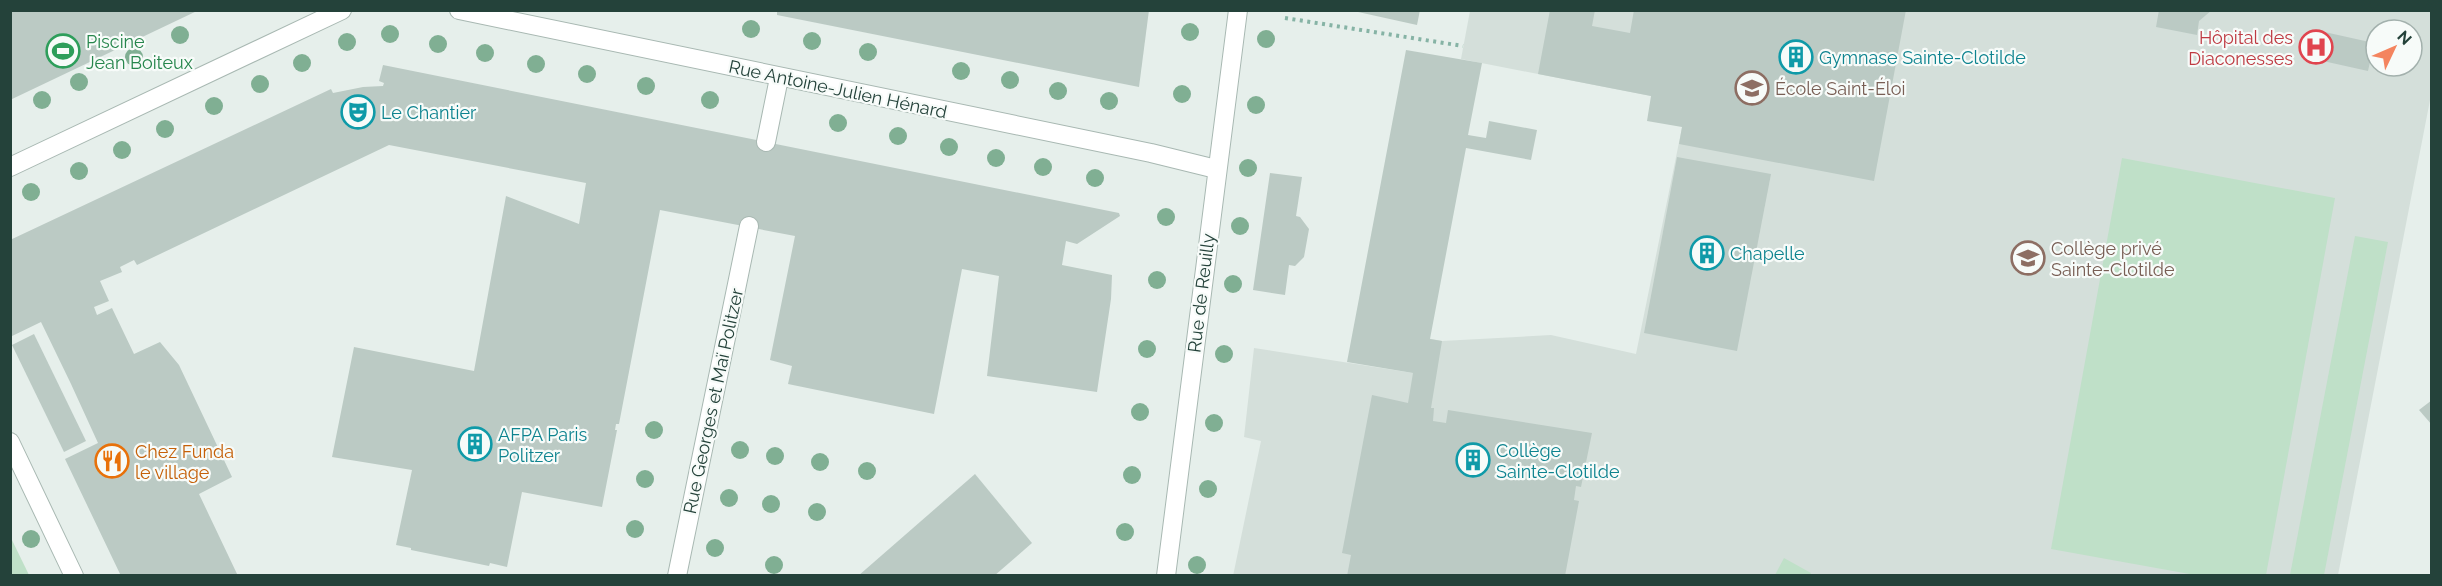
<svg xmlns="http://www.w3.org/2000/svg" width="2442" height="586" viewBox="0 0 2442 586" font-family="Raleway,sans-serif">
<rect width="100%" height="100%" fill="#e6efeb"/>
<path fill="#d4dfda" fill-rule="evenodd" d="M1470,11H2431V95L2338,575L1233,576L1261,441L1244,437L1254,348L1413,373L1421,337L1442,341L1551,335L1636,354L1687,103L1461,59ZM2376,30H2412V66H2376Z"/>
<g fill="#bfe0c8">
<path d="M2122,158L2335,198L2266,575H2195L2051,549Z"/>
<path d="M2355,236L2388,242L2324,575H2290Z"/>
<path d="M10,538H11L29,575H11Z"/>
<path d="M1784,558L1811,573L1810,575H1775Z"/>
</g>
<g fill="#bbcac4">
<path d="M10,10H199L10,100Z"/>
<path d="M777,10H1149L1139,87L777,15Z"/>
<path d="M1349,10H1420L1417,25Z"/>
<path d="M1550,10H1595L1592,26L1630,33L1634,10H1906L1874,181L1679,144L1682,127L1647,121L1651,96L1538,74Z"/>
<path d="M2159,10H2212L2199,21L2197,35L2156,27Z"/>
<path d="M2320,31L2374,43L2368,71L2314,59Z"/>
<path d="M1406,50L1482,63L1468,135L1486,138L1489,121L1537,130L1531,160L1466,148L1430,339L1442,341L1431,408H1434L1433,421L1446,423L1448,410L1592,433L1581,487L1576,486L1574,500L1579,501L1565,576H1347L1351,555L1342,553L1372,395L1408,403L1413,373L1347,362Z"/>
<path d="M383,65L1119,213L1120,216L1077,244L1066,241L1062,265L1112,275L1111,299L1097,392L987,376L999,276L962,269L934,414L788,384L792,366L770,360L795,236L660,210L619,424H616L615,430H617L602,507L522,492L507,567L490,563L489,566L411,550V548L396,545L412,470L332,457L354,347L474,371L506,196L579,224L586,183L389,145L137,265L134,260L120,267L122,272L100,281L109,301L94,307L97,315L112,308L134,354L160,342L179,365L232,477L199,494L238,576H121L65,459L98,443L71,384L41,322L10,337V240L331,89L333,93L363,87L383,86L384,83L379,81Z"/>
<path d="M1677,157L1771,174L1737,351L1644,333Z"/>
<path d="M1270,173L1302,177L1296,216L1300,217L1309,229L1304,257L1295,266L1289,265L1285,295L1253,290Z"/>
<path d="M34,334L86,441L64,452L12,345Z"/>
<path d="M2432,400V425L2419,410Z"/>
<path d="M975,474L1032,543L994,576H858Z"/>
</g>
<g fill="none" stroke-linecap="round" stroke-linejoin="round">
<g stroke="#a8b8b2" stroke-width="20">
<g id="service">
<path d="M766,142L779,78"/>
<path d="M677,576L749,226"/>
</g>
</g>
<g stroke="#a8b8b2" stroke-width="20">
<g id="minor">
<path d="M459,10L1151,153L1216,169"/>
<path d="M10,167L342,10"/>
<path d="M10,442L74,576"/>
<path d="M1166,576L1238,10"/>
</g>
</g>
<path stroke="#86b3a5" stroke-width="4" stroke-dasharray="3 4.5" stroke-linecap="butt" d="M1285,18L1463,46"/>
<use href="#service" stroke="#fff" stroke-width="18"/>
<use href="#minor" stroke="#fff" stroke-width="18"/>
</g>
<g fill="#80af93">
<circle cx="751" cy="29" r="9"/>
<circle cx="1190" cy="32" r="9"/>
<circle cx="390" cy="34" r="9"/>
<circle cx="180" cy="35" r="9"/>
<circle cx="1266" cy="39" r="9"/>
<circle cx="812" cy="41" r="9"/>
<circle cx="347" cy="42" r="9"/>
<circle cx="438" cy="44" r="9"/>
<circle cx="868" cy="52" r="9"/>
<circle cx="485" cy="53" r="9"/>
<circle cx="134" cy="57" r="9"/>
<circle cx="302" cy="63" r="9"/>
<circle cx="536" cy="64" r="9"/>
<circle cx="961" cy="71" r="9"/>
<circle cx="587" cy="74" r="9"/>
<circle cx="1010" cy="80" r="9"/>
<circle cx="79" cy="82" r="9"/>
<circle cx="260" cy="84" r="9"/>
<circle cx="646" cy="86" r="9"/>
<circle cx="1058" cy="91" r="9"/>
<circle cx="1182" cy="94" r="9"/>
<circle cx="42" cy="100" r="9"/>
<circle cx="710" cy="100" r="9"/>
<circle cx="1109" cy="101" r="9"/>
<circle cx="1256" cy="105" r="9"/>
<circle cx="214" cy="106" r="9"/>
<circle cx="838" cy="123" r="9"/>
<circle cx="165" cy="129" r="9"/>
<circle cx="898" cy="136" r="9"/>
<circle cx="949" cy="147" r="9"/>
<circle cx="122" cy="150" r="9"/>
<circle cx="996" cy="158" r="9"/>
<circle cx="1043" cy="167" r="9"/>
<circle cx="1248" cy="168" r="9"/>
<circle cx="79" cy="171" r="9"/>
<circle cx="1095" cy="178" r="9"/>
<circle cx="31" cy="192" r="9"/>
<circle cx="1166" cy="217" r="9"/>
<circle cx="1240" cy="226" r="9"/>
<circle cx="1157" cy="280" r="9"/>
<circle cx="1233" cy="284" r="9"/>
<circle cx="1147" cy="349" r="9"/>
<circle cx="1224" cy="354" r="9"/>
<circle cx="1140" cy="412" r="9"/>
<circle cx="1214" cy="423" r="9"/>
<circle cx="654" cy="430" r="9"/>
<circle cx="740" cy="450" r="9"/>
<circle cx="775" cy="456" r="9"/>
<circle cx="820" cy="462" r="9"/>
<circle cx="867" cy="471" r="9"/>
<circle cx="1132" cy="475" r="9"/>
<circle cx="645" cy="479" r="9"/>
<circle cx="1208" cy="489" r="9"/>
<circle cx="729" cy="498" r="9"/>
<circle cx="771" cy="504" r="9"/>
<circle cx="817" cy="512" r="9"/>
<circle cx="635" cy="529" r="9"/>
<circle cx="1125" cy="532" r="9"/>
<circle cx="31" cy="539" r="9"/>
<circle cx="715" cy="548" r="9"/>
<circle cx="774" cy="565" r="9"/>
<circle cx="1197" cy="565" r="9"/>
</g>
<defs>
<g id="hospital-ring" transform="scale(1.725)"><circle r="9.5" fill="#f7fbf9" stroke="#e0444e" stroke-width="1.5"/><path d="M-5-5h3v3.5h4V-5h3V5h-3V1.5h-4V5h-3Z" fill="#e0444e"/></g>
<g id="stadium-ring" transform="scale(1.725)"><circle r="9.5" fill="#f7fbf9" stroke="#2e9e5b" stroke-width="1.5"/><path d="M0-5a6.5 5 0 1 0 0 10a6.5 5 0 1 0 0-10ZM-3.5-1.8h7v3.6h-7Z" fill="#2e9e5b"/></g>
<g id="building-ring" transform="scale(1.725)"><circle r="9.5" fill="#f7fbf9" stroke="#0f9aa8" stroke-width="1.5"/><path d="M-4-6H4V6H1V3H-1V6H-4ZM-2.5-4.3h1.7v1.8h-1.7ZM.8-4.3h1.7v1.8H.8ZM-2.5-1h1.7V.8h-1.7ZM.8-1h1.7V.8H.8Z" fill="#0f9aa8"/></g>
<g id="school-ring" transform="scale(1.725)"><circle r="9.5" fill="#f7fbf9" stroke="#8d6e63" stroke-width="1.5"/><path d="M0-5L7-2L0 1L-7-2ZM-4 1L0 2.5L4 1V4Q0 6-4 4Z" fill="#8d6e63"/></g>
<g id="theatre-ring" transform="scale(1.725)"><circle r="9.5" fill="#f7fbf9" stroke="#0f9aa8" stroke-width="1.5"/><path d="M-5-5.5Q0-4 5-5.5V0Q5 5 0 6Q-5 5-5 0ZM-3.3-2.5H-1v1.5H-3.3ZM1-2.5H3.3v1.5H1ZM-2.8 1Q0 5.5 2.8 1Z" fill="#0f9aa8"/></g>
<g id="restaurant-ring" transform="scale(1.725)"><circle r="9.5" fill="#f7fbf9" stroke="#e8710a" stroke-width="1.5"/><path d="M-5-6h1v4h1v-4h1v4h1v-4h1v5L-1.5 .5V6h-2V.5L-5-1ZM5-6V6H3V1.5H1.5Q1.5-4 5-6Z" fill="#e8710a"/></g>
</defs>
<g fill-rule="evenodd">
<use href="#hospital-ring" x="2316" y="47"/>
<use href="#stadium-ring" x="63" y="51"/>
<use href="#building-ring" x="1796" y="57"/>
<use href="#school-ring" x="1752" y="88"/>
<use href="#theatre-ring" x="358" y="112"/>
<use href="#building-ring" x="1707" y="253"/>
<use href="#school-ring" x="2028" y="258"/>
<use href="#building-ring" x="475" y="444"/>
<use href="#building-ring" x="1473" y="460"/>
<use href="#restaurant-ring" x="112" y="461"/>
</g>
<g text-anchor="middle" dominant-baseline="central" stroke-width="4.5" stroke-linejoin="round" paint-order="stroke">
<g font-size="18" fill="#be3a42" stroke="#f7fbf9" text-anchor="end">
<text x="2293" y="37">Hôpital des<tspan x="2293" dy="21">Diaconesses</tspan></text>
</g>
<g font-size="18" fill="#27864d" stroke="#f7fbf9" text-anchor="start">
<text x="86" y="41">Piscine<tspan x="86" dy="21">Jean Boiteux</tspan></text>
</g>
<g font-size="18" fill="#0d838f" stroke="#f7fbf9" text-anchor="start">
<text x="1819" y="57">Gymnase Sainte-Clotilde</text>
<text x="381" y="112">Le Chantier</text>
<text x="1730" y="253">Chapelle</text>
<text x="498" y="434">AFPA Paris<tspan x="498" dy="21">Politzer</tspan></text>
<text x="1496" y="450">Collège<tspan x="1496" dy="21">Sainte-Clotilde</tspan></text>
</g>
<g font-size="18" fill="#785e54" stroke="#f7fbf9" text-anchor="start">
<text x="1775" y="88">École Saint-Éloi</text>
<text x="2051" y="248">Collège privé<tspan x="2051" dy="21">Sainte-Clotilde</tspan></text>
</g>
<g font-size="18" fill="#24423a" stroke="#f7fbf9">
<text transform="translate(838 89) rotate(12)">Rue Antoine-Julien Hénard</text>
<text transform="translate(1201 293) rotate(-83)">Rue de Reuilly</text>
<text transform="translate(713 401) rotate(-78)">Rue Georges et Maï Politzer</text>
</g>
<g font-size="18" fill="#c56008" stroke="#f7fbf9" text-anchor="start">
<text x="135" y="451">Chez Funda<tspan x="135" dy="21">le village</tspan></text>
</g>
</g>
<rect width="2442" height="586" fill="none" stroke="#24423a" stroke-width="24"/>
<g transform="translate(2394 48) rotate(46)"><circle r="28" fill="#f7fbf9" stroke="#a3b1ad" stroke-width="1.5"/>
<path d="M0-4.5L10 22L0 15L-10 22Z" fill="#f4845f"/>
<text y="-9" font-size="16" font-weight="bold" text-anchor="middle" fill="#24423a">N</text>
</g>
</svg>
